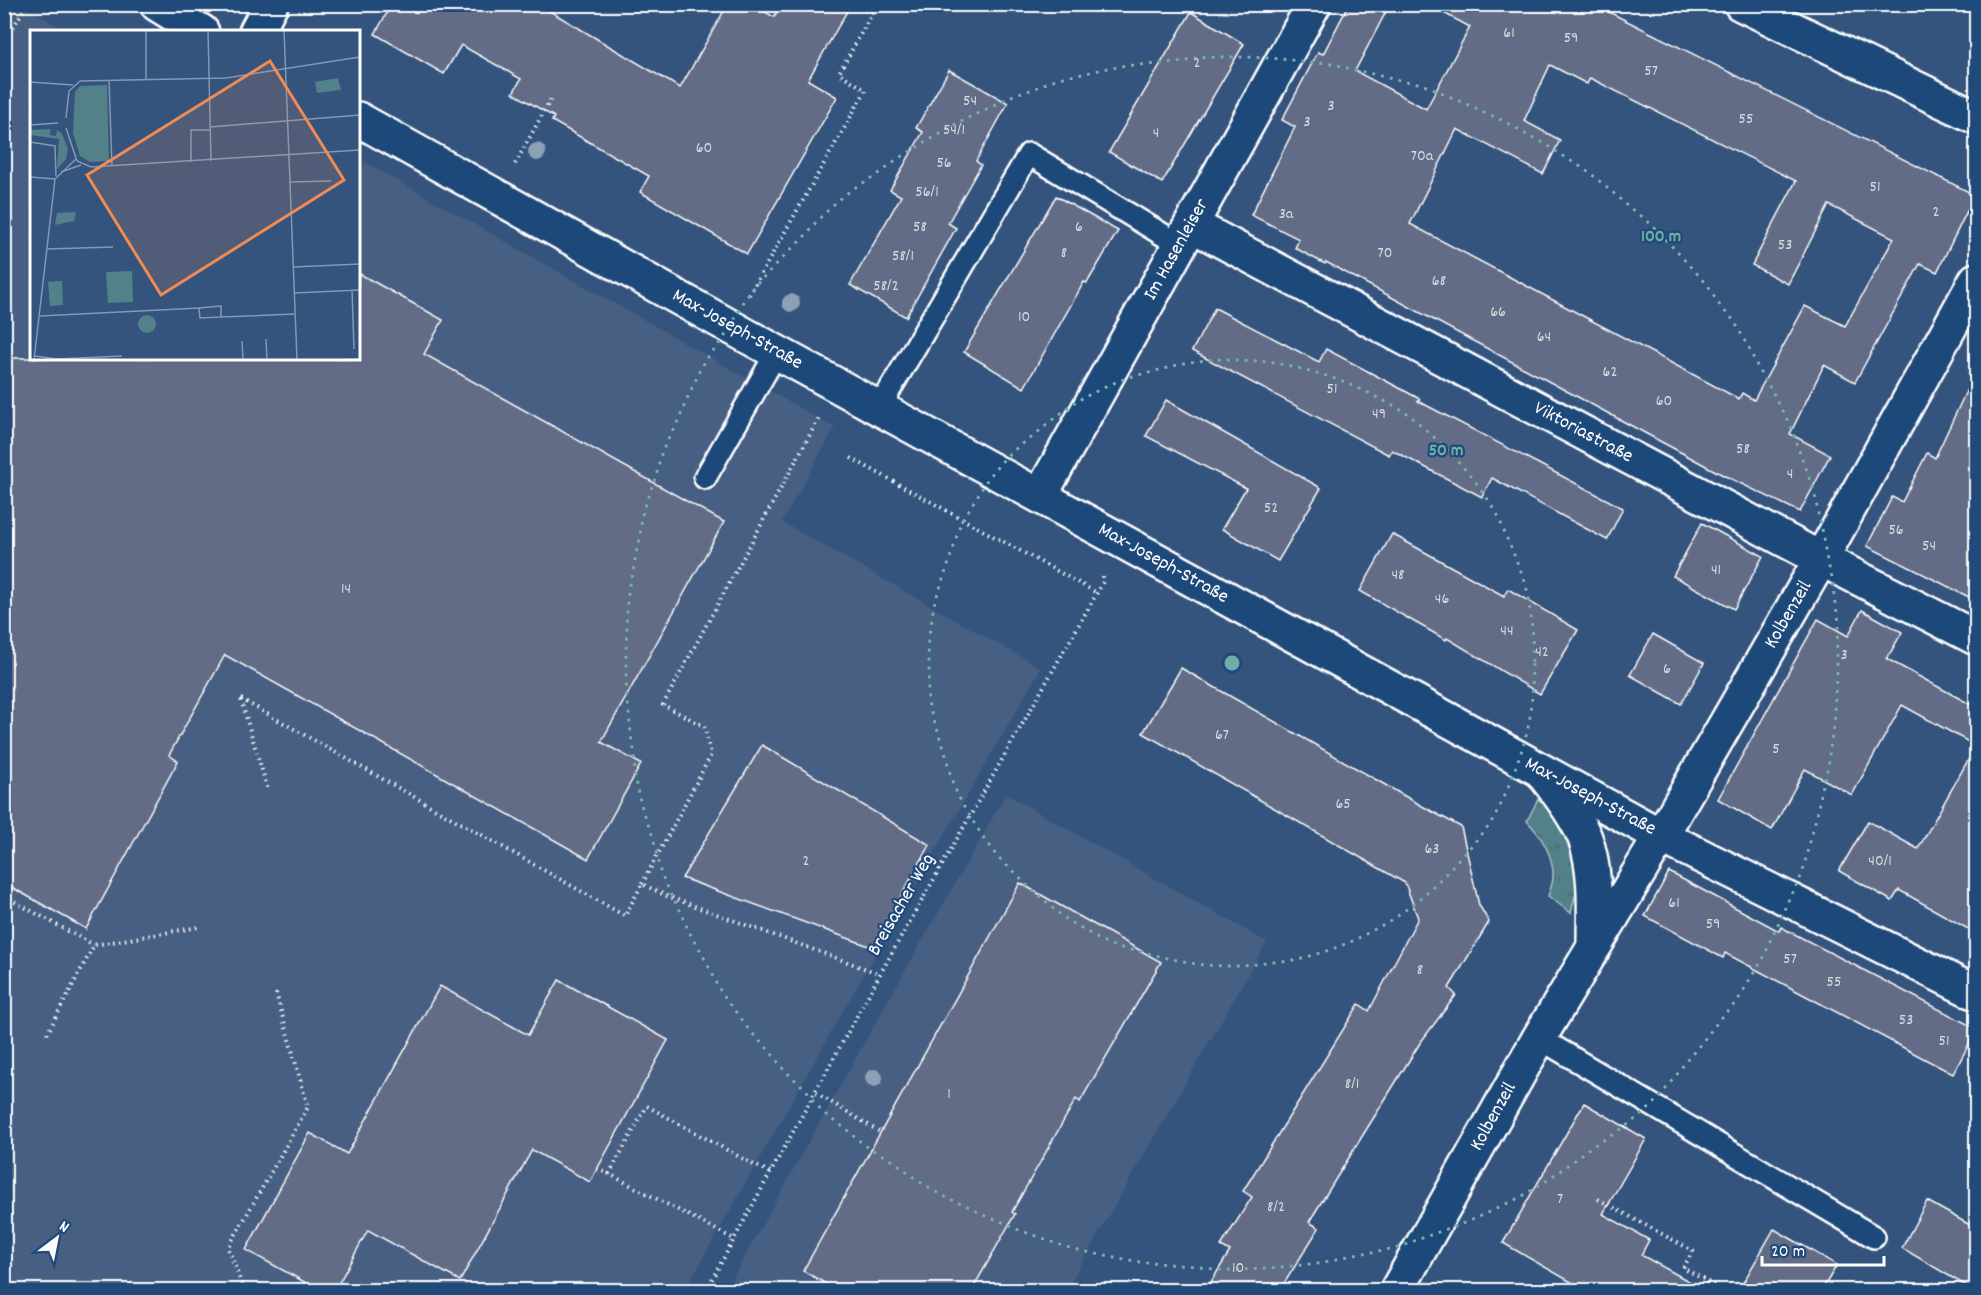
<svg xmlns="http://www.w3.org/2000/svg" width="1981" height="1295" viewBox="0 0 1981 1295" font-family="Dekko,sans-serif">
<defs>
<pattern id="grass-tufts" width="24" height="20" patternUnits="userSpaceOnUse" patternTransform="scale(1.5)"><rect width="24" height="20" fill="#538189"/><path d="M3 7l-1-3M5 7V3M7 7l1-3M15 17l-1-3M17 17v-4M19 17l1-3" fill="none" stroke="#50696e"/></pattern>
</defs>
<rect width="100%" height="100%" fill="#34547e"/>
<filter id="ink" filterUnits="userSpaceOnUse"><feTurbulence type="fractalNoise" baseFrequency=".0167" numOctaves="2"/><feDisplacementMap in="SourceGraphic" scale="12" xChannelSelector="R" yChannelSelector="G"/><feConvolveMatrix kernelMatrix="1 2 1 2 8 2 1 2 1" color-interpolation-filters="sRGB"/></filter>
<g filter="url(#ink)">
<g fill="#465e83">
<path d="M19,4L67,31L32,32V358H358L359,159L835,428L782,522L1041,668L863,976L685,1290H5L4,12L9,5Z"/>
<path d="M1006,794L1267,942L1066,1290H726L881,1013Z"/>
</g>
<path fill="url(#grass-tufts)" stroke="#a9c0c4" stroke-width="1.5" d="M1538,799L1555,811L1566,827L1576,865L1577,888L1571,913L1548,896C1550,890 1553,883 1553,877C1554,857 1541,835 1527,821Z"/>
<g fill="#646c86" stroke="#fff" stroke-width="1.5" fill-rule="evenodd">
<path d="M392,4H538L680,88L728,4H752L774,17L781,4H851L808,80L837,97L747,254L640,192L649,176L552,121L554,117L513,93L521,79L461,45L444,74L375,34Z"/>
<path d="M1349,4H1390L1355,71L1426,109L1470,27L1427,4H1593L1975,195L1937,272L1920,264L1855,382L1824,365L1790,434L1830,455L1800,512L1723,475L1326,262L1325,264L1295,248L1299,239L1251,215L1295,127L1282,120L1318,52L1323,54ZM1550,65L1587,84L1590,78L1796,181L1752,265L1788,284L1829,205L1894,238L1845,326L1805,306L1754,400L1742,393L1739,399L1410,224L1457,129L1543,174L1560,140L1524,121Z"/>
<path d="M1191,12L1244,44L1162,183L1109,152Z"/>
<path d="M949,70L1008,103L976,161L981,165L948,223L956,228L906,317L850,285L901,196L890,190L923,132L916,128Z"/>
<path d="M1056,196L1118,231L1087,283L1084,282L1024,388L964,352Z"/>
<path d="M358,273L443,320L424,354L724,522L601,742L641,764L588,859L225,655L169,755L178,761L86,929L4,883V358H358Z"/>
<path d="M1215,308L1319,362L1326,349L1420,399L1418,401L1623,508L1607,540L1492,478L1482,497L1392,450L1389,455L1192,351Z"/>
<path d="M1977,368V601L1867,546L1892,497L1902,502L1927,453L1935,458Z"/>
<path d="M1166,400L1321,488L1278,561L1222,529L1246,488L1146,436Z"/>
<path d="M1702,523L1763,556L1734,609L1673,576Z"/>
<path d="M1392,534L1504,596L1508,589L1578,630L1540,694L1447,638L1446,640L1360,591Z"/>
<path d="M1862,610L1902,632L1887,659L1977,708V934L1899,890L1892,901L1839,871L1868,821L1918,849L1976,746L1902,705L1852,795L1805,769L1772,830L1718,799L1818,619L1848,636Z"/>
<path d="M1653,634L1704,663L1681,704L1630,675Z"/>
<path d="M1181,668L1422,806L1461,827L1479,905L1489,922L1449,988L1456,995L1420,1043L1309,1222L1319,1228L1280,1290H1206L1230,1251L1221,1246L1252,1197L1243,1191L1359,1004L1369,1011L1418,918L1405,883L1143,733Z"/>
<path d="M762,745L930,845L872,947L682,878Z"/>
<path d="M1669,872L1779,931L1781,927L1977,1029L1953,1074L1725,953L1723,958L1645,916Z"/>
<path d="M1020,883L1161,962L1080,1102L1076,1099L1012,1212L1015,1214L972,1290H837L803,1271Z"/>
<path d="M559,980L668,1040L590,1182L532,1150L460,1281L368,1230L335,1290H319L246,1250L310,1133L347,1154L440,986L528,1035Z"/>
<path d="M1584,1103L1646,1139L1603,1214L1649,1240L1641,1255L1705,1290H1585L1503,1243Z"/>
<path d="M1927,1201L1977,1229V1290H1973L1902,1248Z"/>
<path d="M1774,1229L1837,1265L1822,1290H1739Z"/>
</g>
<g fill="none" stroke-linecap="round" stroke-linejoin="round">
<g stroke="#fff" stroke-width="26">
<g id="service">
<path d="M879,408L1029,154L1180,245"/>
<path d="M705,478L777,352"/>
<path d="M1539,1038L1874,1237"/>
</g>
</g>
<g stroke="#fff" stroke-width="38">
<g id="minor">
<path d="M1741,4L1976,117"/>
<path d="M256,32L271,4"/>
<path d="M1192,225L1821,559L1976,638"/>
<path d="M1976,280L1821,559L1661,836L1976,993"/>
<path d="M1040,496L1314,4"/>
</g>
</g>
<g stroke="#fff" stroke-width="38">
<g id="tertiary">
<path d="M157,4L202,32"/>
<path d="M358,119L747,336L1661,836L1539,1038L1397,1290"/>
<path d="M1545,776C1560,795 1576,816 1585,838C1597,871 1594,910 1594,944"/>
</g>
</g>
<g stroke="#fff" stroke-width="4" stroke-dasharray="1.5 4.5" stroke-linecap="butt">
<path d="M4,43L27,4"/>
<path d="M515,164L552,97"/>
<path d="M749,295L866,90L839,73L874,10L849,9"/>
<path d="M851,458L1097,593"/>
<path d="M241,699L625,916L642,884L667,896L880,974"/>
<path d="M241,700L268,790"/>
<path d="M642,884L711,755L704,726L663,705L819,418"/>
<path d="M4,896L94,945"/>
<path d="M47,1034L94,945L199,927"/>
<path d="M816,1093L880,1132"/>
<path d="M597,1169L609,1174L734,1239"/>
<path d="M609,1174L647,1106L756,1166L771,1172"/>
<path d="M1598,1199L1693,1251L1683,1268L1723,1290"/>
<path d="M244,1290L228,1248L308,1107L276,993"/>
<path d="M706,1290L880,974L1097,593L1103,582V572"/>
</g>
<use href="#service" stroke="#1f4a7a" stroke-width="21"/>
<use href="#minor" stroke="#1f4a7a" stroke-width="33"/>
<use href="#tertiary" stroke="#1f4a7a" stroke-width="33"/>
</g>
<g fill="#8ca1b5">
<circle cx="537" cy="152" r="9"/>
<circle cx="791" cy="303" r="9"/>
<circle cx="874" cy="1078" r="9"/>
</g>
</g>
<g fill="none" stroke="#6fada8" stroke-width="3" stroke-dasharray="3 6">
<circle cx="1232" cy="663" r="303"/>
<circle cx="1232" cy="663" r="606"/>
</g>
<g text-anchor="middle" dominant-baseline="central" stroke-width="4.5" stroke-linejoin="round" paint-order="stroke">
<g font-size="16" fill="#d8dae1">
<text x="1509" y="33">61</text>
<text x="1571" y="38">59</text>
<text x="1197" y="63">2</text>
<text x="1651" y="71">57</text>
<text x="970" y="101">54</text>
<text x="1331" y="106">3</text>
<text x="1746" y="119">55</text>
<text x="1307" y="122">3</text>
<text x="954" y="130">54/1</text>
<text x="1156" y="133">4</text>
<text x="704" y="148">60</text>
<text x="1422" y="156">70a</text>
<text x="944" y="163">56</text>
<text x="1875" y="187">51</text>
<text x="927" y="192">56/1</text>
<text x="1936" y="212">2</text>
<text x="1286" y="214">3a</text>
<text x="920" y="227">58</text>
<text x="1079" y="227">6</text>
<text x="1785" y="245">53</text>
<text x="1064" y="253">8</text>
<text x="1385" y="253">70</text>
<text x="903" y="256">58/1</text>
<text x="1439" y="281">68</text>
<text x="886" y="286">58/2</text>
<text x="1498" y="312">66</text>
<text x="1024" y="317">10</text>
<text x="1544" y="337">64</text>
<text x="1610" y="372">62</text>
<text x="1332" y="389">51</text>
<text x="1664" y="401">60</text>
<text x="1379" y="414">49</text>
<text x="1743" y="449">58</text>
<text x="1790" y="474">4</text>
<text x="1271" y="508">52</text>
<text x="1896" y="530">56</text>
<text x="1929" y="546">54</text>
<text x="1716" y="570">41</text>
<text x="1398" y="575">48</text>
<text x="346" y="589">14</text>
<text x="1442" y="599">46</text>
<text x="1507" y="631">44</text>
<text x="1542" y="652">42</text>
<text x="1844" y="655">3</text>
<text x="1667" y="669">6</text>
<text x="1222" y="735">67</text>
<text x="1776" y="749">5</text>
<text x="1343" y="804">65</text>
<text x="1432" y="849">63</text>
<text x="806" y="861">2</text>
<text x="1880" y="861">40/1</text>
<text x="1674" y="903">61</text>
<text x="1713" y="924">59</text>
<text x="1790" y="959">57</text>
<text x="1420" y="970">8</text>
<text x="1834" y="982">55</text>
<text x="1906" y="1020">53</text>
<text x="1944" y="1041">51</text>
<text x="1352" y="1084">8/1</text>
<text x="949" y="1094">1</text>
<text x="1560" y="1199">7</text>
<text x="1276" y="1207">8/2</text>
<text x="1238" y="1268">10</text>
</g>
<g font-size="20" fill="#fff" stroke="#1f4a7a">
<text transform="translate(1177 250) rotate(-61)">Im Hasenleiser</text>
<text transform="translate(737 330) rotate(29)">Max-Joseph-Straße</text>
<text transform="translate(1583 433) rotate(28)">Viktoriastraße</text>
<text transform="translate(1163 564) rotate(29)">Max-Joseph-Straße</text>
<text transform="translate(1789 615) rotate(-60)">Kolbenzeil</text>
<text transform="translate(1590 797) rotate(28)">Max-Joseph-Straße</text>
<text transform="translate(902 905) rotate(-60)">Breisacher Weg</text>
<text transform="translate(1494 1117) rotate(-61)">Kolbenzeil</text>
</g>
</g>
<g transform="translate(30 30)">
<rect width="330" height="330" fill="#34547e"/>
<path d="M308,48L311,60L287,63L285,52ZM20,99V105L26,106L27,100L32,104L38,119L36,129L27,139L29,109L0,105V100Z" fill="#538189"/>
<path d="M77,55L79,131L60,132L50,126L43,103L45,62L50,56ZM46,182L44,191L25,195L27,183ZM102,241L103,272L78,273L76,242ZM32,251L33,275L20,276L18,252ZM108 294a9 9 0 1 1 18 0a9 9 0 1 1-18 0Z" fill="#538189"/>
<path fill="none" stroke="#8598b2" stroke-width="1.5" d="M178,0L181,131M254,0L267,330M116,50V0M79,51L82,136M0,52L43,55M36,88L39,61L50,51L196,48L330,27M0,95L28,93M180,97L330,85M36,98L47,131L61,137L330,120M0,112L25,116L26,146M161,132V100H180M31,142L51,135M0,147L25,149M259,152L301,151M17,219L83,217M263,237L330,234M322,260L324,319M264,263L330,260M10,286L169,278M191,287V276L169,278L170,288L191,287L218,286L264,284M236,309L237,330M212,311L213,330M5,326L27,329L92,326M4,330L25,149L46,129M306,330L330,329"/>
<path fill="#ef8b55" fill-opacity="0.15" stroke="#ef8b55" stroke-width="3" d="M240,31L314,150L131,265L57,145Z"/>
<rect width="330" height="330" fill="none" stroke="#fff" stroke-width="3"/>
</g>
<circle cx="1232" cy="663" r="9" fill="#6fada8" stroke="#1f4a7a" stroke-width="3"/>
<g font-size="18" text-anchor="middle" font-weight="bold" fill="#6fada8" stroke="#1f4a7a" stroke-width="4.5" stroke-linejoin="round" paint-order="stroke">
<text x="1661" y="241">100 m</text>
<text x="1446" y="455">50 m</text>
</g>
<rect width="1981" height="1295" fill="none" stroke="#1f4a7a" stroke-width="24"/>
<rect x="12" y="12" width="1957" height="1271" fill="none" stroke="#fff" stroke-width="2" filter="url(#ink)"/>
<g transform="translate(57 1238) rotate(32)" stroke="#1f4a7a" stroke-width="4.5" paint-order="stroke">
<path d="M0-4.5L10 22L0 15L-10 22Z" fill="#ffffff"/>
<text y="-9" font-size="16" font-weight="bold" text-anchor="middle" fill="#ffffff">N</text>
</g>
<path d="M1762 1256v9h122v-9" fill="none" stroke="#ffffff" stroke-width="3"/>
<text x="1771" y="1256" font-size="18" fill="#ffffff" stroke="#1f4a7a" stroke-width="4.5" paint-order="stroke">20 m</text>
</svg>
